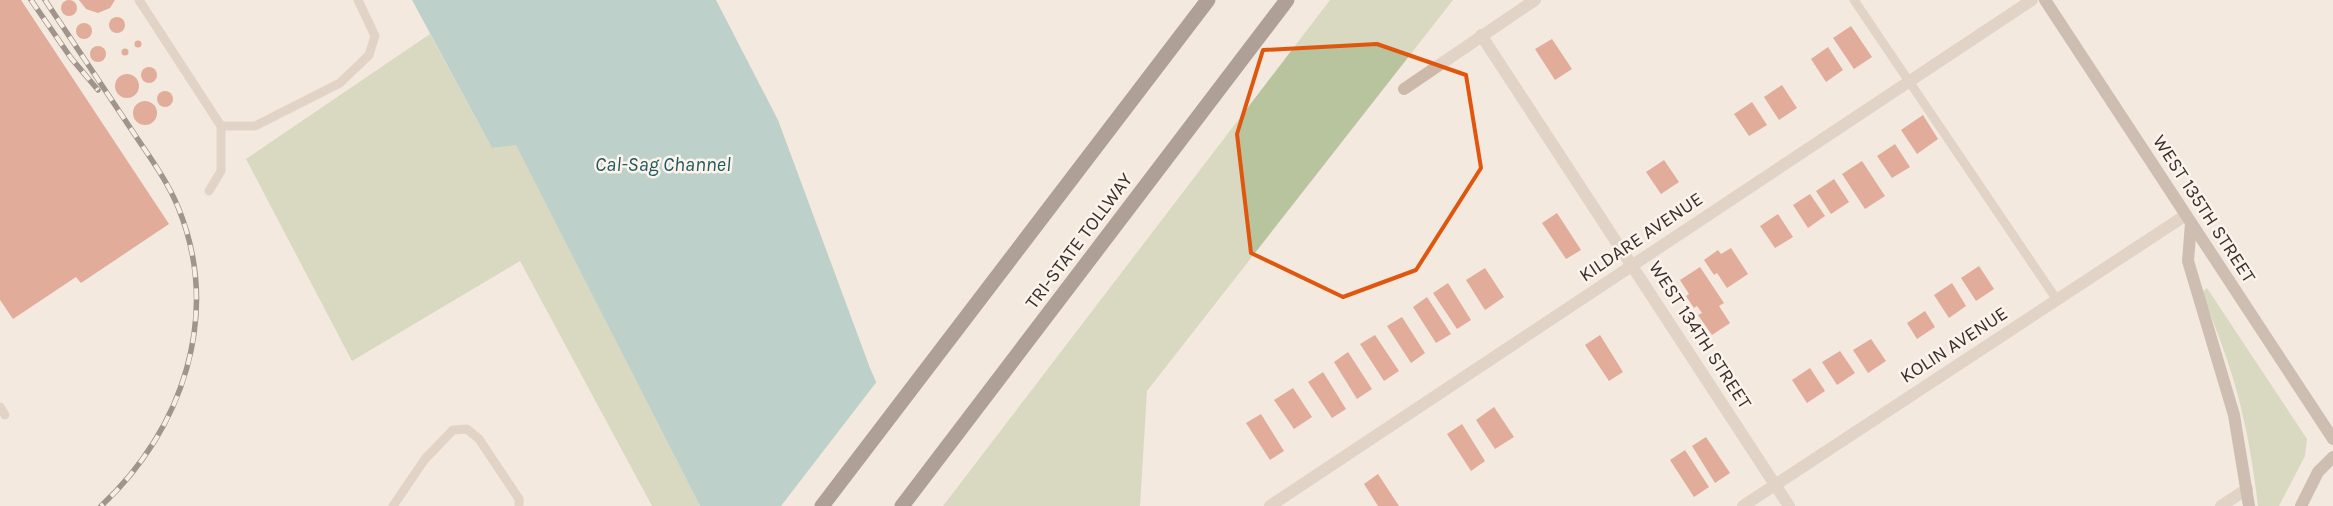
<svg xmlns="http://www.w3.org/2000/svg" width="2333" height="506" viewBox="0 0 2333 506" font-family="Karla,sans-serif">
<rect width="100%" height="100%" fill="#f4e9df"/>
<g fill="#b8c49e">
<path d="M1330,0H1453L1147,391L1140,506H943Z"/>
<path d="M430,34L492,148L516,144L700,506H652L520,261L352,361L246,159Z"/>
<path d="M2207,288L2307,439L2305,456L2279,506H2258C2254,473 2249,440 2241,408C2232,368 2216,330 2202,292Z"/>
</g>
<path fill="#7db1b2" d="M412,0H716L778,120L870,368L930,506H700L516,145L492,148Z"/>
<path fill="#f4e9df" d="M878,380L933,506H781Z"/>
<g fill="#c96347">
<path d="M0,0H21L169,224L81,283L76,277L13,319L0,300Z"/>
<path d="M79,0H115L110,8L98,13L86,9Z"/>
<circle cx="69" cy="8" r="8"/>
<circle cx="117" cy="25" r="8"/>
<circle cx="84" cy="31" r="8"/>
<path d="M1851,26L1872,57L1854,69L1833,38Z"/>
<path d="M1552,39L1572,69L1555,80L1535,49Z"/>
<circle cx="138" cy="44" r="3.5"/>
<circle cx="98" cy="54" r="8"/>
<path d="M1828,47L1843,70L1826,82L1811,59Z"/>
<circle cx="125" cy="52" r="3.5"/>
<circle cx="149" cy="75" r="8"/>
<circle cx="127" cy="86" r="12"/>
<path d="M1782,85L1797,108L1779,120L1764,97Z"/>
<circle cx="165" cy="99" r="8"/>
<circle cx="145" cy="113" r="12"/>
<path d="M1752,102L1767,125L1749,136L1734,114Z"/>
<path d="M1923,115L1938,139L1917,154L1901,130Z"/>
<path d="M1895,144L1910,167L1892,178L1877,156Z"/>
<path d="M1664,160L1679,182L1661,194L1646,172Z"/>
<path d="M1862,161L1885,196L1865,209L1842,174Z"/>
<path d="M1834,179L1849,202L1831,214L1816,191Z"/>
<path d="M1810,194L1825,216L1808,228L1793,205Z"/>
<path d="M1557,213L1581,250L1566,259L1542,223Z"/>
<path d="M1778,214L1793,237L1775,248L1760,226Z"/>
<path d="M1731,248L1748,274L1727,288L1717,273L1714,275L1704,260L1718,250L1721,254Z"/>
<path d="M1979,266L1994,289L1976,301L1961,278Z"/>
<path d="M1700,267L1724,303L1719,306L1730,323L1712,335L1698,315L1702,313L1697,306L1694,308L1686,296L1689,294L1680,280Z"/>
<path d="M1485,268L1504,297L1485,310L1466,280Z"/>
<path d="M1448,283L1471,320L1457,329L1433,293Z"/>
<path d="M1952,283L1966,306L1949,318L1934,295Z"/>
<path d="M1427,297L1451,334L1436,343L1413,307Z"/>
<path d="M1925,311L1935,327L1917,339L1907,323Z"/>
<path d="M1402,317L1425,353L1411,363L1387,326Z"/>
<path d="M1375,335L1399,371L1384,381L1360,344Z"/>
<path d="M1600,335L1623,372L1609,381L1585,345Z"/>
<path d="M1871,339L1886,361L1868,373L1853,350Z"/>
<path d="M1840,351L1855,373L1837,385L1822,362Z"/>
<path d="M1348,352L1372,389L1357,399L1334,362Z"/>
<path d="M1810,368L1825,391L1807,403L1792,380Z"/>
<path d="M1323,372L1346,409L1332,418L1308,382Z"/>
<path d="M1293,388L1312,417L1294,429L1274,400Z"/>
<path d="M1494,407L1514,437L1495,449L1476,420Z"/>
<path d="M1261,414L1284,451L1270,460L1246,423Z"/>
<path d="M1462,424L1485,461L1471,471L1447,434Z"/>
<path d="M1706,437L1730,473L1715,483L1692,446Z"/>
<path d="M1685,450L1709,487L1694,497L1670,460Z"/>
<path d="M1378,474L1399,506H1378L1364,484Z"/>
</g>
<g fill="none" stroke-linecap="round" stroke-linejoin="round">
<g stroke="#ccb9aa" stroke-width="9">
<path d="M139,0L221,126V171L209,191"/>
<path d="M1854,0L2057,300"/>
<path d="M221,126H255L340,83L369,55L375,36L358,0"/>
<path d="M0,407L5,415"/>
<path d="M393,506L425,459L453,430L467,429L479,439L519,499V506"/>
</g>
<g stroke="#ccb9aa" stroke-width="12">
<path d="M1481,35L1789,506"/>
<path d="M1404,89L1535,0"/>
<path d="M1270,506L2032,0"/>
<path d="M1743,506L2186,215"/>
<path d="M2221,506L2247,489"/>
</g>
<g stroke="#a0877b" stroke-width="12">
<path d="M2045,0L2333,439"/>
<path d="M2191,223L2188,261L2234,415L2249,506"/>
<path d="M2301,506L2318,472L2333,457"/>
</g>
<g stroke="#5b4840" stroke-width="15">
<path d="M822,506L1208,0"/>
<path d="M902,506L1287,0"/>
</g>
<g stroke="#3a2e2a" stroke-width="5.5">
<g id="rail">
<path d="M31,0L71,58L98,90"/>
<path d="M45,0C73,42 101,84 129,126C146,152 166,178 178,207C222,314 183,430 101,506"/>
</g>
</g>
<use href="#rail" stroke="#fbf3ec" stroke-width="4" stroke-dasharray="11" stroke-linecap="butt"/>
</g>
<path d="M0 0H2333V506H0ZM1377,44L1466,75L1481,168L1416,270L1343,297L1251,253L1237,134L1263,50Z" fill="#f4e9df" fill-opacity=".55" fill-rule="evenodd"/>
<path fill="none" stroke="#df570e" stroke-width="4" stroke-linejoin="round" d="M1377,44L1466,75L1481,168L1416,270L1343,297L1251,253L1237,134L1263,50Z"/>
<g text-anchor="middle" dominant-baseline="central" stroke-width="5" stroke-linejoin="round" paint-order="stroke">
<g font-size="19" fill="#3a2e2a" stroke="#fbf3ec">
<text transform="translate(2204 209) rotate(57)">WEST 135TH STREET</text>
<text transform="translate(1641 237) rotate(-34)">KILDARE AVENUE</text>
<text transform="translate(1079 241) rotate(-53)">TRI-STATE TOLLWAY</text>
<text transform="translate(1700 335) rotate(57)">WEST 134TH STREET</text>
<text transform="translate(1954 345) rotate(-33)">KOLIN AVENUE</text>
</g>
<g font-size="20" font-style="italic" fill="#1d5a5d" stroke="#fbf3ec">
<text x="663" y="164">Cal-Sag Channel</text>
</g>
</g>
</svg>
